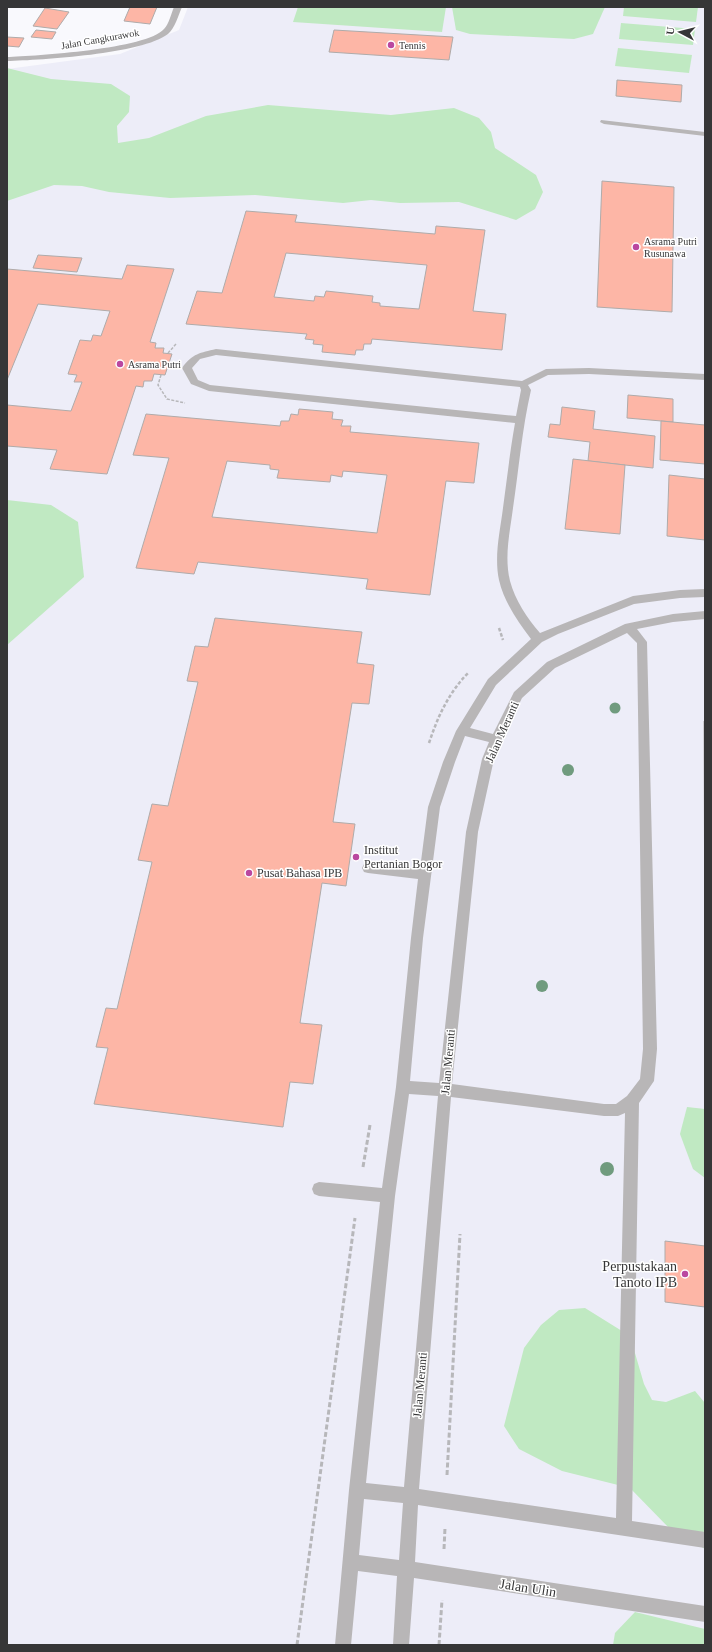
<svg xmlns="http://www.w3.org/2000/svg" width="712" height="1652" viewBox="0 0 712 1652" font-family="Georgia,serif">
<rect width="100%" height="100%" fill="#f9f9fd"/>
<path fill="#ededf8" d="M188,7H705V1645H7V69L120,54L179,30Z"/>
<g fill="#c0e9c2">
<path d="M298,7H446L442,32L293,22Z"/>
<path d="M452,7H605L593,34L574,39L470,34L456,30Z"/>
<path d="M624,7H698L696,22L623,16Z"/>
<path d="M621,23L695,29L693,45L619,39Z"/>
<path d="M618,48L692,55L689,73L615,66Z"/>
<path d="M7,68L51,79L111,84L130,96L129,112L117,126L118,143L149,138L206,116L268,105L391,115L454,108L479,118L491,132L495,148L536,175L543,192L535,209L516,220L459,202L400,203L371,200L343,203L255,195L170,198L109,192L82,186L54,185L7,201Z"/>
<path d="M7,500L51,505L78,522L84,577L7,645Z"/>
<path d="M687,1107L705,1109V1178L693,1169L680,1134Z"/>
<path d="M585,1308L630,1336L644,1384L652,1400L666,1402L695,1391L705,1403V1549L670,1529L630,1488L562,1471L519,1449L504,1426L524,1348L541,1325L559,1310Z"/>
<path d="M635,1612L705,1629V1645H613L615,1633Z"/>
</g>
<g fill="#fdb6a6" stroke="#afabaa" fill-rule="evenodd">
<path d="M130,7H157L150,24L124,21Z"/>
<path d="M45,8L69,12L57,29L33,26Z"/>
<path d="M36,30L56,32L52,39L31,37Z"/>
<path d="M334,30L453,37L449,60L329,52Z"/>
<path d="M7,37L24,38L19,47L7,46Z"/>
<path d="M617,80L682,85L681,102L616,96Z"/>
<path d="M602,181L674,187L672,312L597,307Z"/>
<path d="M246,211L297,215L295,222L435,234L436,226L485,230L473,311L506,314L502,350L372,339L371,344H364L363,350H356L355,355L322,352L323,345L313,344L314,340L305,339L307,334L186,324L197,291L222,293ZM286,253L427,265L419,309L380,306V303L372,302L373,296L326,291L324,297L315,296L314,301L274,297Z"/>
<path d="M38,255L82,258L77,272L33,268Z"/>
<path d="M127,265L174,269L150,342L156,343L155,348H164L163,353L172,354L165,375L154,374L152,381H144L143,387L136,386L107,474L50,469L57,450L7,446V405L71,411L82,382H74L77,375L68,374L80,340L91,341L93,335L101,336L110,311L38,304L7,380V269L122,279Z"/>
<path d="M628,395L673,399V422L627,418Z"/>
<path d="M562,407L595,411L593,429L655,436L653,468L588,461L590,442L548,437L550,424L560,425Z"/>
<path d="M299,409L333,412L332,419L343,420L341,426H351L350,432L479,443L474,483L446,481L430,595L366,589L368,579L198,562L194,574L136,568L169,458L133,455L146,414L280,426L281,421H289L291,414L298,415ZM227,461L270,465V469L279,470L277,478L330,482L331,475L342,477L343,471L387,475L377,533L212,517Z"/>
<path d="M661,421L705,425V464L660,460Z"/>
<path d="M573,459L625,465L620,534L565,529Z"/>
<path d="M669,475L705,479V540L667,536Z"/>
<path d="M215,618L362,632L357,663L374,665L369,704L352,703L333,822L355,824L346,886L322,883L300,1023L322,1025L313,1084L290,1082L283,1127L94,1104L108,1048L96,1047L106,1008L117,1009L152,862L138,860L152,804L168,806L198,682L187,681L195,646L208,647Z"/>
<path d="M704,721H705V975Z"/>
<path d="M665,1241L705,1246V1307L665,1302Z"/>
</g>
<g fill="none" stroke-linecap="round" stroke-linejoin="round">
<g stroke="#b7b7ba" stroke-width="1.5" stroke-dasharray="3 1.5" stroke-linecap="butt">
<path d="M168,353L176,344"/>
<path d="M161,375L158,385L167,399L185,403"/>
</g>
<g stroke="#b7b7ba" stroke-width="2.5" stroke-dasharray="3.5 2" stroke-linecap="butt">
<path d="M499,628L503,640"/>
<path d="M429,743C438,716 449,692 469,672"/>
</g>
<g stroke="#b7b7ba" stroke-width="3" stroke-dasharray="5 2.5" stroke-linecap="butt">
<path d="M363,1167L370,1125"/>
<path d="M447,1475L460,1234"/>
<path d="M444,1549L445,1528"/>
<path d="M297,1645L355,1218"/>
<path d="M439,1645L442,1600"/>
</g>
<g fill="#b8b6b7" fill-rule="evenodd">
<path d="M601,120L705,132V136L604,124L600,122Z"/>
<path d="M216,349L522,381L546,369L589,368L705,374V380L589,374L548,375L528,385L531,390C522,429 519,468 513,508C510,532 504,556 510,581C515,600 527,618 540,633L633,596L680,590L705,589V597L680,598L634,604L558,634L542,642L496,685L470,728L493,734L514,692L547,662L625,624L673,614L705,611V619L673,622L637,629L647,642L657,1049L654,1081L639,1103L632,1521L705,1532V1548L418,1505L415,1562L705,1606V1622L414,1578L409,1645H393L397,1576L358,1571L351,1645H335L349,1490L380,1202L319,1196L314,1194L312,1189L314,1184L319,1182L382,1188L396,1087L411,938L418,879L368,873L364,872L362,868L364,864L368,863L420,869L428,807L443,762L456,731L488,679L531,639C518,622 504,602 499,580C494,556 500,532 503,508C507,479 510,451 515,423L209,391L191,384L182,368C193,353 200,353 216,349ZM216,355L520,387L521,390L516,416L210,385L198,380L192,368L200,359ZM627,633L637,643L643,1049L640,1079L627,1096L616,1104H604L452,1084L478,832L494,759L502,739L522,698L555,668ZM465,736L489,742L482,759L466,832L439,1083L410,1081L423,938L440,807L455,762ZM409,1094L438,1096L404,1487L366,1483L395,1196ZM451,1097L604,1116H618L625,1113L616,1518L419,1489ZM364,1499L403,1503L399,1560L359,1555Z"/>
</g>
<path fill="#b8b6b7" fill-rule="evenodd" d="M174,7H182C178,16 175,28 168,34C142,54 42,60 7,61V57C35,56 147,49 164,29C169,24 171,14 174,7Z"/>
</g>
<g fill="#709b7e">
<circle cx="615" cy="708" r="5.5"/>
<circle cx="568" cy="770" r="6"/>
<circle cx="542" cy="986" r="6"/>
<circle cx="607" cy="1169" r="7"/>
</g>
<g fill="#ba47a0" stroke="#fff" stroke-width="1.5">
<circle cx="391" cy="45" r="4"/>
<circle cx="636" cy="247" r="4"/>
<circle cx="120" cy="364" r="4"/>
<circle cx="356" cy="857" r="4"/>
<circle cx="249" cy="873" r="4"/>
<circle cx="685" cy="1274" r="4"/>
</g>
<g text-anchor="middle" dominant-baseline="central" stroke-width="3" stroke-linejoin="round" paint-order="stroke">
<g font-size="10" fill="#363637" stroke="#fff">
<text transform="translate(100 39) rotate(-10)">Jalan Cangkurawok</text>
</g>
<g font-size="10" fill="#363637" stroke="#fff" text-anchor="start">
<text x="399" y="45">Tennis</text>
<text x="644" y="241">Asrama Putri<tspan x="644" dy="12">Rusunawa</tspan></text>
<text x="128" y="364">Asrama Putri</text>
</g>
<g font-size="12" fill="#363637" stroke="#fff">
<text transform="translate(502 732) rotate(-66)">Jalan Meranti</text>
<text transform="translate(448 1062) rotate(-85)">Jalan Meranti</text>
<text transform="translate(420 1385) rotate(-85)">Jalan Meranti</text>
</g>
<g font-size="12" fill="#363637" stroke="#fff" text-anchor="start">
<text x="364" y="850">Institut<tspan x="364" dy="14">Pertanian Bogor</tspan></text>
<text x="257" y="873">Pusat Bahasa IPB</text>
</g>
<g font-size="14" fill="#363637" stroke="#fff" text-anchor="end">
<text x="677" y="1266">Perpustakaan<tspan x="677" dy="16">Tanoto IPB</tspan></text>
</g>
<g font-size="14" fill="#363637" stroke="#fff">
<text transform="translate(528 1588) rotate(9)">Jalan Ulin</text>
</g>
</g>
<rect width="712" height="1652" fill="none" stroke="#363637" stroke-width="16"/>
<g transform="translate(680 32) rotate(277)" stroke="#ffffff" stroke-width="3" paint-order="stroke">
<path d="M0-3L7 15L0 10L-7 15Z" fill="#363637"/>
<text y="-6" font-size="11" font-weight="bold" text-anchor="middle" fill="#363637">U</text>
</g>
</svg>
